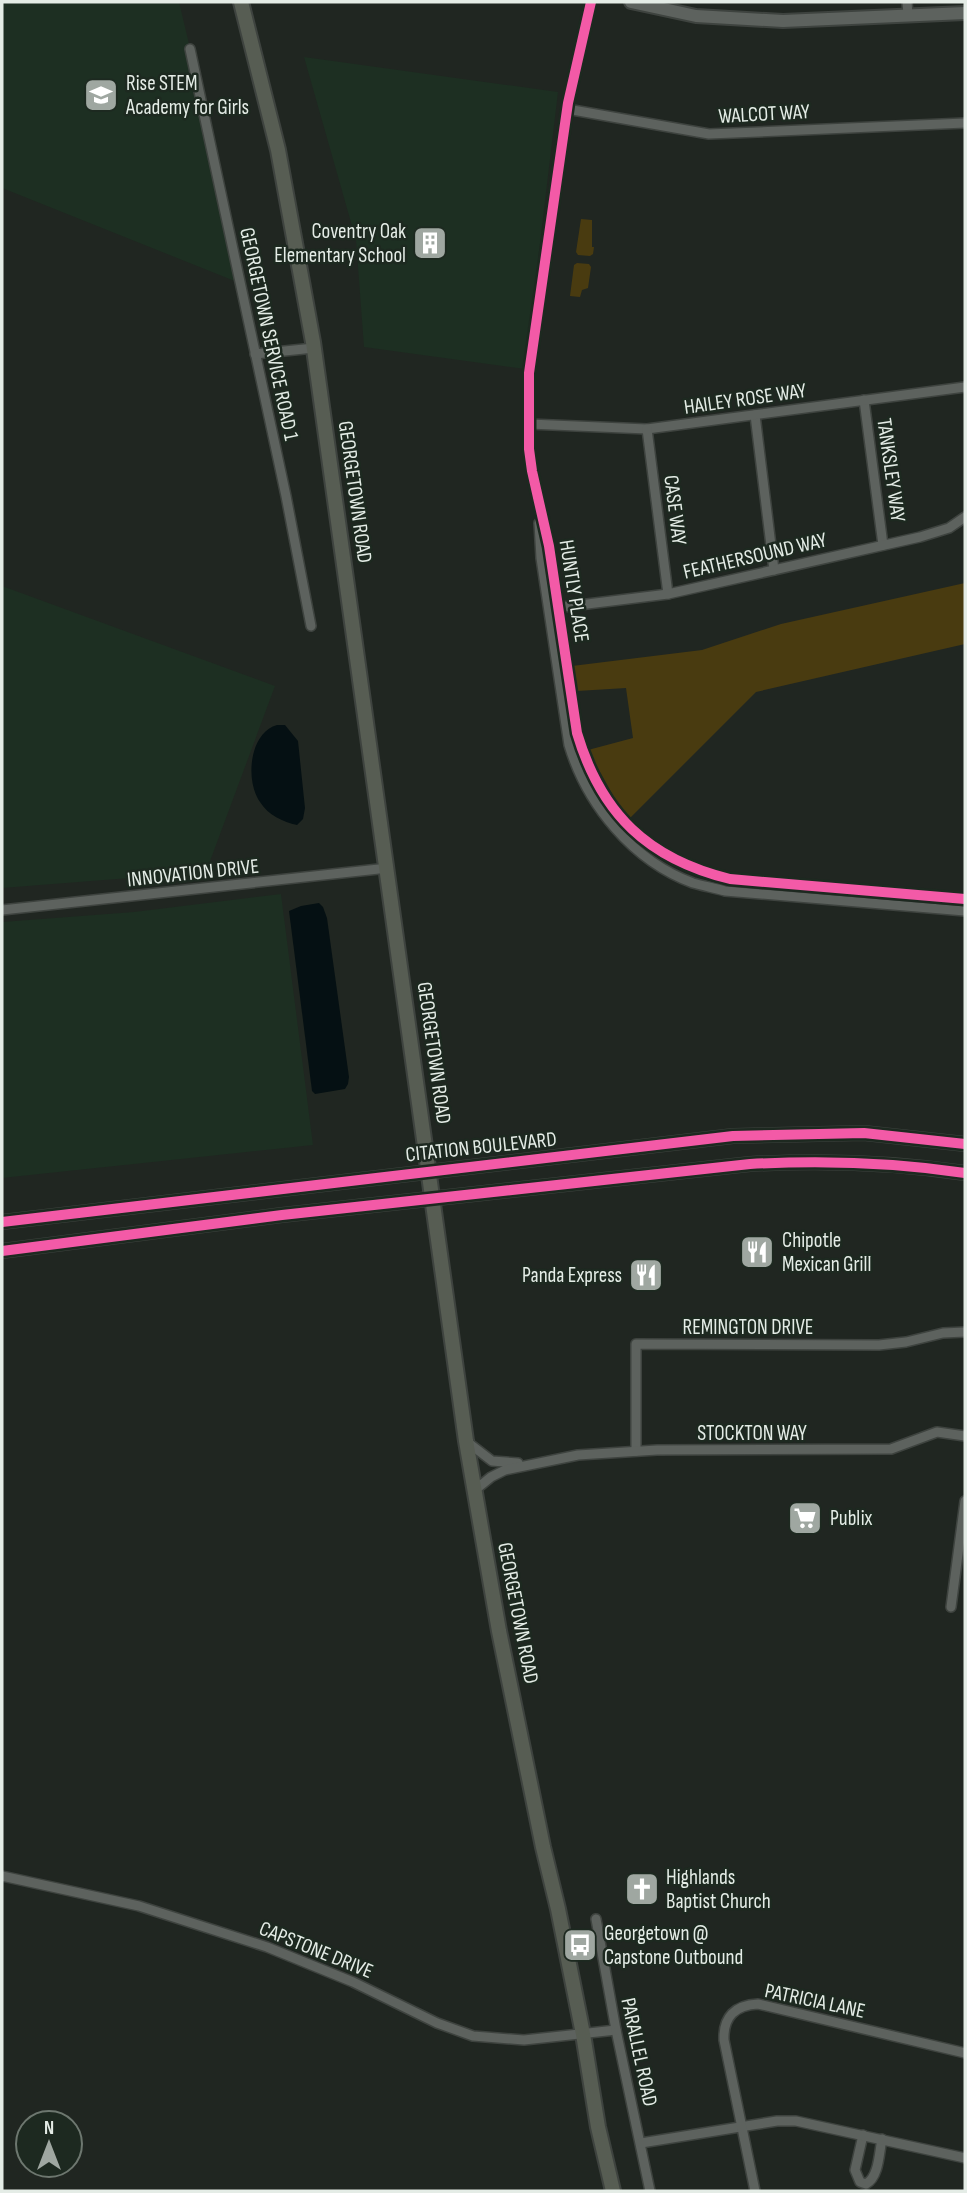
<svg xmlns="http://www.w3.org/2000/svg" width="967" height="2193" viewBox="0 0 967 2193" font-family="'Sofia Sans Condensed',sans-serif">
<rect width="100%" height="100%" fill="#202621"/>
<g fill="#1d2f22">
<path d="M2,2H179L247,286L2,188Z"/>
<path d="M304,57L558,92L525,369L364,347L356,240Z"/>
<path d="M2,586L275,686L206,872L2,888Z"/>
<path d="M281,894L313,1145L2,1178V922L134,912Z"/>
</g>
<g fill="#493b10">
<path d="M581,219L592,220V247H594L593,254L590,256L578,255L576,252Z"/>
<path d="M577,263L589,264L591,267L588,288L582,290L580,297L570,296L574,265Z"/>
<path d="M965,583V644L756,692L627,821L588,750L633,738L626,688L577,691L572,666L702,650L781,624Z"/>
</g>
<g fill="#051013">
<path d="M277,725H285L298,741L305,808L303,819L297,825C283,822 268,815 260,802C245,781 249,733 277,725Z"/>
<path d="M319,903L323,907L327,918L349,1077L348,1084L345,1089L315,1094L312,1091L289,911L301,906Z"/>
</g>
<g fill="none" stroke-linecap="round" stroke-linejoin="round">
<g stroke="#3e433f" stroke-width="12">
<g id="street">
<path d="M591,2L568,103L529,373V449L532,471L549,546L577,733C601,814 648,859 730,879L965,899"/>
<path d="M907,2L908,15"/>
<path d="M190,49L286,496L311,626"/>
<path d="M567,109L709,134L965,123"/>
<path d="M255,354L314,348"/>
<path d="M864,400L883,545"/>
<path d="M755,415L774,570"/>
<path d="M529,424L647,429L965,387"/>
<path d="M647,429L668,594"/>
<path d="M539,523L541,558L569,745C587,805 633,861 693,883C703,886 715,888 725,891L965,911"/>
<path d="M555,608L668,594L920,537L949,528L965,517"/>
<path d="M2,910L388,868"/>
<path d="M466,1441L492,1461L518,1463"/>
<path d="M636,1451V1344L879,1345L906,1342L943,1333L965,1332"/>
<path d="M475,1490L491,1477L505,1470L578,1455L657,1450L891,1449L937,1432L965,1436"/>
<path d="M951,1607L965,1501"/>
<path d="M2,1876L139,1906L267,1947L353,1982L437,2023L473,2036L524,2040L616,2030"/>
<path d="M596,1919L616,2030L650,2191"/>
<path d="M863,2135L855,2170L860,2182L866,2184C879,2177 879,2153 882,2139"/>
<path d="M641,2143L777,2121H796L965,2158"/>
<path d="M755,2191L724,2040C723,2017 735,2005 758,2004L965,2053"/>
</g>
</g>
<g stroke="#3e433f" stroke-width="16">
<g id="secondary">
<path d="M631,2L696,16L783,21L965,13"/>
<path d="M2,1222L733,1136L864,1133L965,1144"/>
<path d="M2,1251L282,1215L750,1164C824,1160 892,1162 965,1173"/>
</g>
</g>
<g stroke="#3e433f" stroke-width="18">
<path id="primary" d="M241,2L278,150L313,342L466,1441L499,1631L543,1847L558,1909L583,2034L598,2127L613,2191"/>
</g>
<use href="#street" stroke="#5d625e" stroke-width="9"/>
<use href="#secondary" stroke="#5d625e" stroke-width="12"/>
<use href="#primary" stroke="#575d53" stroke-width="14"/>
<g stroke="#1d2920" stroke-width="15">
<g id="cycleway">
<path d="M591,2L568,103L529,373V449L532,471L549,546L577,733C601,814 648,859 730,879L965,899"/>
<path d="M2,1222L733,1136L864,1133L965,1144"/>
<path d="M2,1251L282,1215L750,1164C824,1160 892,1162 965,1173"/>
</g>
</g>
<use href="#cycleway" stroke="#f35aa7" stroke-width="10"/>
</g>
<defs>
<g id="school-square" transform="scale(1.75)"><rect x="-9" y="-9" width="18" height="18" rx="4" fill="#9fa7a1" stroke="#1d2920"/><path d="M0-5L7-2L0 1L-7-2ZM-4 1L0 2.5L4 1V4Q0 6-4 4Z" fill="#fff"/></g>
<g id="building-square" transform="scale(1.75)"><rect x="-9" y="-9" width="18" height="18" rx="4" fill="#9fa7a1" stroke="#1d2920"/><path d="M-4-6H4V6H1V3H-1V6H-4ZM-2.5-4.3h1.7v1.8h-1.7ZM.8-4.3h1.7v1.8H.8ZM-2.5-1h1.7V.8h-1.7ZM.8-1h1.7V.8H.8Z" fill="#fff"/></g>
<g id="restaurant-square" transform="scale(1.75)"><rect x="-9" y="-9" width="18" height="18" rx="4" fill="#9fa7a1" stroke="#1d2920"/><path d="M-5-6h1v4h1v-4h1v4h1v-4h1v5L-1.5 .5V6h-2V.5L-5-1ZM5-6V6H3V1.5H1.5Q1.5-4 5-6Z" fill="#fff"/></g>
<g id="supermarket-square" transform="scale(1.75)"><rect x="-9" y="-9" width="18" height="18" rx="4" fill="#9fa7a1" stroke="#1d2920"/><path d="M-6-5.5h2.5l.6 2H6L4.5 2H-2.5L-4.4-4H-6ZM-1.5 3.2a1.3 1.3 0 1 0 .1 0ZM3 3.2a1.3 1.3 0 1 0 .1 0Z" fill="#fff"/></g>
<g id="church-square" transform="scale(1.75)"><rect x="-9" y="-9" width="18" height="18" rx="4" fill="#9fa7a1" stroke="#1d2920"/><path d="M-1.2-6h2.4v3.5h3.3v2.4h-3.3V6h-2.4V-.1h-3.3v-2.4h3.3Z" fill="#fff"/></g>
<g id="bus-square" transform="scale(1.75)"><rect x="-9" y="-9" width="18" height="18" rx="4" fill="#9fa7a1" stroke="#1d2920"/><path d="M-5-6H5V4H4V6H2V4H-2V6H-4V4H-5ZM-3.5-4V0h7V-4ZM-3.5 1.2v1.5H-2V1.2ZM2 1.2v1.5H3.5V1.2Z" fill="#fff"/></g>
</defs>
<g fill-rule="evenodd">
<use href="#school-square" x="101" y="95"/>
<use href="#building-square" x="430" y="243"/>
<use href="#restaurant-square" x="757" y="1252"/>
<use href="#restaurant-square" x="646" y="1275"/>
<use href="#supermarket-square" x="805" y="1518"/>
<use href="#church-square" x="642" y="1889"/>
<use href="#bus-square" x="580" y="1945"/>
</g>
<g text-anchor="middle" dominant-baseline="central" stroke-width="5" stroke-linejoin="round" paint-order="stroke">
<g font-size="21" fill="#e4ece6" stroke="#1d2920" text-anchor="start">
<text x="126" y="83">Rise STEM<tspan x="126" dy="24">Academy for Girls</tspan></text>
<text x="406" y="231" text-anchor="end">Coventry Oak<tspan x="406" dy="24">Elementary School</tspan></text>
<text x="782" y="1240">Chipotle<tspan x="782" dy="24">Mexican Grill</tspan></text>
<text x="622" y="1275" text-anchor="end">Panda Express</text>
<text x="830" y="1518">Publix</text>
<text x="666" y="1877">Highlands<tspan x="666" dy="24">Baptist Church</tspan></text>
<text x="604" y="1933">Georgetown @<tspan x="604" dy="24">Capstone Outbound</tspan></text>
</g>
<g font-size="21" fill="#e4ece6" stroke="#1d2920">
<text transform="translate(764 114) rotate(-3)">WALCOT WAY</text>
<text transform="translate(269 334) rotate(78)">GEORGETOWN SERVICE ROAD 1</text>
<text transform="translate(745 399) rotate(-8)">HAILEY ROSE WAY</text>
<text transform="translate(891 470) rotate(82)">TANKSLEY WAY</text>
<text transform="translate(355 492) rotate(82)">GEORGETOWN ROAD</text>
<text transform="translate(675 510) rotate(83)">CASE WAY</text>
<text transform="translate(755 556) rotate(-13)">FEATHERSOUND WAY</text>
<text transform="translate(574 591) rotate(81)">HUNTLY PLACE</text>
<text transform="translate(193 873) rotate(-6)">INNOVATION DRIVE</text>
<text transform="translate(434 1053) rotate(82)">GEORGETOWN ROAD</text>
<text transform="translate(481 1147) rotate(-6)">CITATION BOULEVARD</text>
<text x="748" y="1327">REMINGTON DRIVE</text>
<text x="752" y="1433">STOCKTON WAY</text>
<text transform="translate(518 1613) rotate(79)">GEORGETOWN ROAD</text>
<text transform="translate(316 1950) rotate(22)">CAPSTONE DRIVE</text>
<text transform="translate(815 2001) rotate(12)">PATRICIA LANE</text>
<text transform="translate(639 2052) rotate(78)">PARALLEL ROAD</text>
</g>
</g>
<rect width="967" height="2193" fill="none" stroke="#e4ece6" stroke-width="7"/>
<g transform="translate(49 2144)"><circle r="33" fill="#1d2920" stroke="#6d776f" stroke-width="2"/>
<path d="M0-5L12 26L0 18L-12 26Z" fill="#9fa7a1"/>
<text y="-10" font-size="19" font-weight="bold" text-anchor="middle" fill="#e4ece6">N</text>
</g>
</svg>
